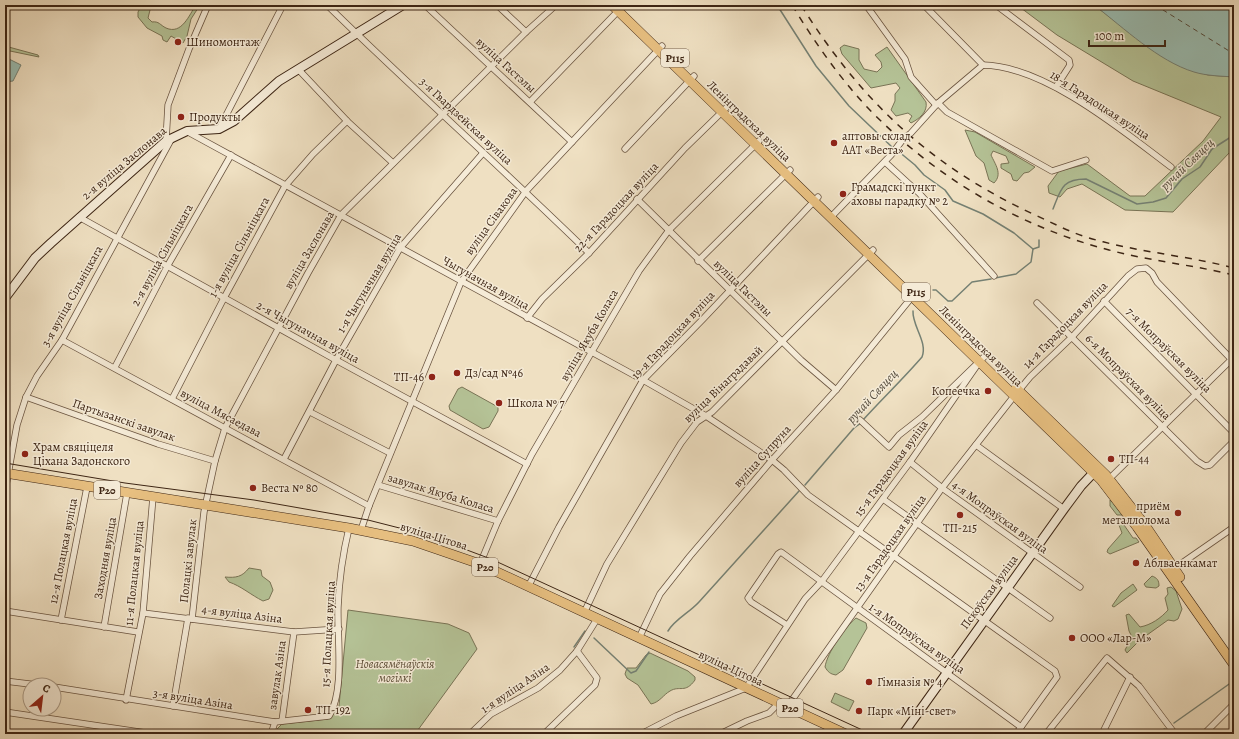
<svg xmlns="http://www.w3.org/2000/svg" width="1239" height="739" viewBox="0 0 1239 739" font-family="Alegreya,serif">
<rect width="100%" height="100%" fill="#efe0c2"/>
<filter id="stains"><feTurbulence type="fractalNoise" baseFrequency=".005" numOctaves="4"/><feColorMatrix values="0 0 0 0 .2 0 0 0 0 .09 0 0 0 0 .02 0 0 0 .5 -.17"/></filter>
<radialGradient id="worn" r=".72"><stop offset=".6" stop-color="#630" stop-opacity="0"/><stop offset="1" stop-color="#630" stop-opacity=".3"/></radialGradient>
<g fill="#b5c397" stroke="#797456">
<path d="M142,5L151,6L148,18L152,22C159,21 160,25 166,28C182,35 189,15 196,5H200L191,19L187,36L183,43L171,36L167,42L163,40L162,36L147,28L138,17V12Z"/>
<path d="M1017,5H1094L1137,38L1180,66L1208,75L1234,77V152H1230L1173,212L1125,210L1082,184L1067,189L1060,197L1049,193L1048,186L1059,171L1087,164L1130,196H1145L1203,141L1221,117L1133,81L1057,35Z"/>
<path d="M844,45L859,49V60L864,69L877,72L882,67L881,62L875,55L887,47L926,102C928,112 919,119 911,123L909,121L912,116L908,113L896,116L891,110L895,101V94L900,88L896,83L871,88L842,54L840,48Z"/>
<path d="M5,46L38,55L39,57L10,51L5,54Z"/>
<path d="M965,130L975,132L1035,167L1029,172L1024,173L1017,181L1013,180L1011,174L1001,168V164L1009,163L1006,156L993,151L991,155C995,164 1003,174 994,183L989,180L984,163L976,156Z"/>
<path d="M462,387L498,407V411L489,427L483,429L450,410L449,406L458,389Z"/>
<path d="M1110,500L1122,511V515H1117L1110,506Z"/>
<path d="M1122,522L1133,538H1136L1139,542L1110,554L1107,552L1108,549L1122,533L1119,525Z"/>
<path d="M249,568L261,570L262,576L270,582L273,590L269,599L263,601C251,595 241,586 229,582L225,577C236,578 242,577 249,568Z"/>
<path d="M1152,576C1157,578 1159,580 1159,586L1156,588L1146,587L1144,584Z"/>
<path d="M1133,584L1137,590L1114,607L1112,606L1121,593Z"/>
<path d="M1171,587L1176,591L1182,609L1178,619L1174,621L1168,620L1140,640L1127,653L1125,650L1132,637L1129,631L1126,615L1129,614L1140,627C1151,625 1161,618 1168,610L1165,598L1168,594L1167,588Z"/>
<path d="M348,610L448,624L469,633L477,649L415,734H274L275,731L282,724L328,719L339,706Z"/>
<path d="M856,618L866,623L867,628L843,670L836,675C830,674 828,672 825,667C827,653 845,627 856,618Z"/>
<path d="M650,653L688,671L695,677V680C685,694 680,685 670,691C663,695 660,702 651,704L638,685L627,678L625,674L627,668H636L646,655Z"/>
<path d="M835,693L854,701L849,711L831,702Z"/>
</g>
<g fill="#9abdb2" stroke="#758073">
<path d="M1094,5H1234V77C1221,76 1207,76 1194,72C1158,61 1124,28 1094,5Z"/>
<path d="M9,59L21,65L13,81L5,82V62Z"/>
</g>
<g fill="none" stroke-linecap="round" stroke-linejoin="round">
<g stroke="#758073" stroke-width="1.5">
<path d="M777,5L816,66L849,106L892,147"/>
<path d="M898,151L915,165L924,175L945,190L953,201L983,214L1014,233L1033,249"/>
<path d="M1053,209C1061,189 1062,179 1086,179L1137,204L1153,202L1166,198L1182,179L1200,167L1212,149L1234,135"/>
<path d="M995,278L1016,274L1031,262L1033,249L1039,247V240"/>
<path d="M933,290H936L948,301H952L972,282L991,279"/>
<path d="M863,420C883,398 903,379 922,357C928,342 912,326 913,311"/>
<path d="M805,485L854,428L861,423"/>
<path d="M668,631C675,619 689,613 699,602L799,491"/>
<path d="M594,638L631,673L636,671L649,652"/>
<path d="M574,647L585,631"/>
<path d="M1174,723L1232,682"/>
<path d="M1126,734C1137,727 1149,737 1165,729"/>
</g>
<path stroke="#544b3c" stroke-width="1" stroke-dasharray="5 4" stroke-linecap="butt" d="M1155,5L1234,54"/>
<g stroke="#6a5440" stroke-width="7">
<g id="street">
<path d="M327,5C413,89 503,169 589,253"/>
<path d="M425,5L572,142"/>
<path d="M497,5L526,32"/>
<path d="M866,5L905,59L911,77L936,105"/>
<path d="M924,5L983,65"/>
<path d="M996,5L1069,60L1070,65L1056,87"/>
<path d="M298,69L347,121L393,163"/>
<path d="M530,102L622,7"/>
<path d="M938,103L947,112L1052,171L1086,160"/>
<path d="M219,129L283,5"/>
<path d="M188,132L643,380L706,416L772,460L784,470L808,495L1055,671L1057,677L1016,734"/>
<path d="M166,141L168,105L189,49L208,5"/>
<path d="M625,149L694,76"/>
<path d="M885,162L919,193L994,276"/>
<path d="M637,199L801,360L836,390"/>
<path d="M79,217L336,360L527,464"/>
<path d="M831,217L891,155L904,138L910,134L938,103L983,65C1045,66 1123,131 1171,167"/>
<path d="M698,261L790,170"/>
<path d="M1104,301L1234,433"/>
<path d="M1037,303L1197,461L1205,466L1210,465L1234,441"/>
<path d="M527,318L542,299L589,253L685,148L726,108"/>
<path d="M62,340L369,506"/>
<path d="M115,367L168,265L231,155"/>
<path d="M26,397L158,444L215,461"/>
<path d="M172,399L224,298L285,186L313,154L347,121"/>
<path d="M310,412L390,453"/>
<path d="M860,420L889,447L899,435L922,417L984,357"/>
<path d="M976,445L1064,509"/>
<path d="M284,459L336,360L400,248L483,153"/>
<path d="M910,462L942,488L1080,587"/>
<path d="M1107,481L1234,357"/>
<path d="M378,485L498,521"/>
<path d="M5,491L17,425L26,397L37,376L62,340L172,138"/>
<path d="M883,499L1050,618"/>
<path d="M361,530L369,506L461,282L526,191L662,46"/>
<path d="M480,564L498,521L532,454L639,271L669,230L759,141"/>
<path d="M1172,570L1234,527"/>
<path d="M528,587L559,527L643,380L704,318L818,197"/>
<path d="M5,611L138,632"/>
<path d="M143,613L294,632L339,629"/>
<path d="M584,613L607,564L681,443L697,422L712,412L873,250"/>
<path d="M192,619L204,512L215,461L225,428L308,273L341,215L526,32L556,5"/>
<path d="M61,620L87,487"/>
<path d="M787,625L751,602L748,598L778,554L781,552L1021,727"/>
<path d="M104,627L127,493"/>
<path d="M639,638L660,594L690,556L772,460L836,390L916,292"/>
<path d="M5,681L38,685"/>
<path d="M54,687L275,722L329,716C345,691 337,637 338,607C339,581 343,553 349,528"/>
<path d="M126,700L143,613L153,497"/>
<path d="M173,706L188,618"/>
<path d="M787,707L942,488L1011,400L1030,377L1072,337L1128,276L1137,269L1146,268L1152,273L1157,282L1234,362"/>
<path d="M5,712L153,734"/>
<path d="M282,721L294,632"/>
<path d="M271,734L275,722"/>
<path d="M470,734L491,714L538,688L560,670L577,651L597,619"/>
<path d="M544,734L595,685L597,678L577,651"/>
<path d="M641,734L676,716L746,688L805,599L822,581L910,462L980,361"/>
<path d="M720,734L747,721L769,713L779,703"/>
<path d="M823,734L833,728"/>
<path d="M1046,734L1107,658L1139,686L1175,734"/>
<path d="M1102,734L1130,677"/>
<path d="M1204,734L1234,704"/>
</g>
</g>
<g stroke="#3d2514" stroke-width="10">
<g id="secondary">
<path d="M5,298L35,258L51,243L166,141L187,131L219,129L234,121L279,81L403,5"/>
<path d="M903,734L1064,509L1081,486L1098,468"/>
</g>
</g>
<g stroke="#3d2514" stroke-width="10">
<g id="primary">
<path d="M612,5L1101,480L1137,527L1234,665"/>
<path d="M1016,388L1106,475L1145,525L1180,577"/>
<path d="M5,473L349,528L413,541L480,564L846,734"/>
</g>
</g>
<use href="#street" stroke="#f5ebd7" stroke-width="5.5"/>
<use href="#secondary" stroke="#f5ebd7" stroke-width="8"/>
<use href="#primary" stroke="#e8c081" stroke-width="9"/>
<path stroke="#3d2514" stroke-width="1" d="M5,463L125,483L254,500L368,520L427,535L491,559L871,734"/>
<g stroke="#3d2514" stroke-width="1.5" stroke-dasharray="7 7" stroke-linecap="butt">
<path d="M792,5C814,41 838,76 867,107C933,176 1017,226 1109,250C1150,261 1193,265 1234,275"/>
<path d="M801,5C861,101 930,166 1033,214C1051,222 1067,231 1086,237C1134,252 1185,255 1234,268"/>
</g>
</g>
<g fill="#8f2418" stroke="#f5ebd7" stroke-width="1.5">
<circle cx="178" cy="42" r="4"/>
<circle cx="181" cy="117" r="4"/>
<circle cx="834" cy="143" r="4"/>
<circle cx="843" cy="194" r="4"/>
<circle cx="457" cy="373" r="4"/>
<circle cx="432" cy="377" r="4"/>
<circle cx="988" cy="391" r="4"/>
<circle cx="499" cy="403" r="4"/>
<circle cx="25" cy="454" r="4"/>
<circle cx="1111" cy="459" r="4"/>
<circle cx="253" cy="488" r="4"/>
<circle cx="1178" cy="513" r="4"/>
<circle cx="960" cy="515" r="4"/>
<circle cx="1136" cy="563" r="4"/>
<circle cx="1072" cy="638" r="4"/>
<circle cx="869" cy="682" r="4"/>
<circle cx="308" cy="710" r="4"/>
<circle cx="859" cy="711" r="4"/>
</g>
<g text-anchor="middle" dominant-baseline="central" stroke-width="3" stroke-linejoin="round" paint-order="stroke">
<g fill="#f5ebd7" stroke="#74604e" stroke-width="1">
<rect x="661" y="49" width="28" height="18" rx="3"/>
<rect x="902" y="283" width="28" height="18" rx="3"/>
<rect x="94" y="481" width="26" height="18" rx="3"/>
<rect x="472" y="558" width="26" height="18" rx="3"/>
<rect x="777" y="699" width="26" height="18" rx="3"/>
</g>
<g font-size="11" font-weight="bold" fill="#3d2514">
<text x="675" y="58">Р115</text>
<text x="916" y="292">Р115</text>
<text x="107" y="490">Р20</text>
<text x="485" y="567">Р20</text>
<text x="790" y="708">Р20</text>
</g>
<g font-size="12" fill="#3d2514" stroke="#f5ebd7" text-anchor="start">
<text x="186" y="42">Шиномонтаж</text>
<text x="189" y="117">Продукты</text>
<text x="842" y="136">аптовы склад<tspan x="842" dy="14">ААТ «Веста»</tspan></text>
<text x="851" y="187">Грамадскі пункт<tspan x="851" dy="14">аховы парадку № 2</tspan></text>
<text x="465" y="373">Дз/сад №46</text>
<text x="424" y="377" text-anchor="end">ТП-46</text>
<text x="980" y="391" text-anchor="end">Копеечка</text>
<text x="507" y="403">Школа № 7</text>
<text x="33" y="447">Храм свяціцеля<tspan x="33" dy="14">Ціхана Задонского</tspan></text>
<text x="1119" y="459">ТП-44</text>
<text x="261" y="488">Веста № 80</text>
<text x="1170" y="506" text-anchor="end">приём<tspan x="1170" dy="14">металлолома</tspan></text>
<text x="960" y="528" text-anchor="middle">ТП-215</text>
<text x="1144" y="563">Аблваенкамат</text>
<text x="1080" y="638">ООО «Лар-М»</text>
<text x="877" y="682">Гімназія № 4</text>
<text x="316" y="710">ТП-192</text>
<text x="867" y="711">Парк «Міні-свет»</text>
</g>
<g font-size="12" fill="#3d2514" stroke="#f5ebd7">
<text transform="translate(506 65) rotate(42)">вуліца Гастэлы</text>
<text transform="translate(1100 105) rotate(33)">18-я Гарадоцкая вуліца</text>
<text transform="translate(466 121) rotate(43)">3-я Гвардзейская вуліца</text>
<text transform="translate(749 121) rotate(44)">Ленінградская вуліца</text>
<text transform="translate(124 163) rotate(-40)">2-я вуліца Заслонава</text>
<text transform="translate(616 207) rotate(-47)">22-я Гарадоцкая вуліца</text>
<text transform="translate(491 221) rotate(-54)">вуліца Сівакова</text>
<text transform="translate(239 247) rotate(-61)">1-я вуліца Сільніцкага</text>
<text transform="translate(309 250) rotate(-60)">вуліца Заслонава</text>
<text transform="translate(162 255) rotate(-61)">2-я вуліца Сільніцкага</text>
<text transform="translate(369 283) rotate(-59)">1-я Чыгуначная вуліца</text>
<text transform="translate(486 283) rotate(29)">Чыгуначная вуліца</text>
<text transform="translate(743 288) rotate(44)">вуліца Гастэлы</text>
<text transform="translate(72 296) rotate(-61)">3-я вуліца Сільніцкага</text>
<text transform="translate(1065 325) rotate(-46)">14-я Гарадоцкая вуліца</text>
<text transform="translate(308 332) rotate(29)">2-я Чыгуначная вуліца</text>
<text transform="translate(589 335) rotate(-60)">вуліца Якуба Коласа</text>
<text transform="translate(673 335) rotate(-47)">19-я Гарадоцкая вуліца</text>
<text transform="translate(981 346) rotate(44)">Ленінградская вуліца</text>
<text transform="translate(1169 350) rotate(45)">7-я Мопраўская вуліца</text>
<text transform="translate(1128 377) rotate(45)">6-я Мопраўская вуліца</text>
<text transform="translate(723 384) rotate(-44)">вуліца Вінаградавай</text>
<text transform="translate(221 413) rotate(28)">вуліца Мясаедава</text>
<text transform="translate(124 420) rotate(19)">Партызанскі завулак</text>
<text transform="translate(762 456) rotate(-48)">вуліца Супруна</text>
<text transform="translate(891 468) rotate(-54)">15-я Гарадоцкая вуліца</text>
<text transform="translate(441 493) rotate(17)">завулак Якуба Коласа</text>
<text transform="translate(1000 517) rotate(36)">4-я Мопраўская вуліца</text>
<text transform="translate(434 536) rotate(17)">вуліца Цітова</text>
<text transform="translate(890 543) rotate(-55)">13-я Гарадоцкая вуліца</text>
<text transform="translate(63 551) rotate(-79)">12-я Полацкая вуліца</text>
<text transform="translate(105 558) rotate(-80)">Заходняя вуліца</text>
<text transform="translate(188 561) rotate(-84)">Полацкі завулак</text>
<text transform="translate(134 573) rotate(-84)">11-я Полацкая вуліца</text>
<text transform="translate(989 592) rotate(-54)">Пскоўская вуліца</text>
<text transform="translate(242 614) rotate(7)">4-я вуліца Азіна</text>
<text transform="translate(328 634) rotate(-87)">15-я Полацкая вуліца</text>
<text transform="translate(917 638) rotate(35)">1-я Мопраўская вуліца</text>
<text transform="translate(731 668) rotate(25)">вуліца Цітова</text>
<text transform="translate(277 675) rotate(-82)">завулак Азіна</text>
<text transform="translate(515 688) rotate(-34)">1-я вуліца Азіна</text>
<text transform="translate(193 699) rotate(9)">3-я вуліца Азіна</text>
</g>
<g font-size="12" font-style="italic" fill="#5b4c35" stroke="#f5ebd7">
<text x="395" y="664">Новасямёнаўскія<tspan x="395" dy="14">могілкі</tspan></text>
</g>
<g font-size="13" font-style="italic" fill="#544b3c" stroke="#f5ebd7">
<text transform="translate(1187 164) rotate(-44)">ручай Свяцец</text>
<text transform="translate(872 396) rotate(-47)">ручай Свяцец</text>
</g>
</g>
<rect width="1239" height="739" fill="none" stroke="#efe0c2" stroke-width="20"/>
<rect x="6" y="6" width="1227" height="727" fill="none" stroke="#3d2514" stroke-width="2"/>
<rect x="10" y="10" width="1219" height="719" fill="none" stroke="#3d2514"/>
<g transform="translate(42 697) rotate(28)"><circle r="19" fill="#f5ebd7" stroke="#ab9c89"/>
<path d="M0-3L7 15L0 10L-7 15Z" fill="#8f2418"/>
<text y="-6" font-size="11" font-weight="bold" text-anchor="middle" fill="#3d2514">С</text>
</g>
<path d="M1089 40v6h76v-6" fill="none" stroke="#3d2514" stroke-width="2"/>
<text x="1095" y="40" font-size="12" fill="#3d2514" stroke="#f5ebd7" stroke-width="3" paint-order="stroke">100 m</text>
<rect width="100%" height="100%" filter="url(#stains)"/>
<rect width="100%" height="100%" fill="url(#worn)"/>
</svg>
